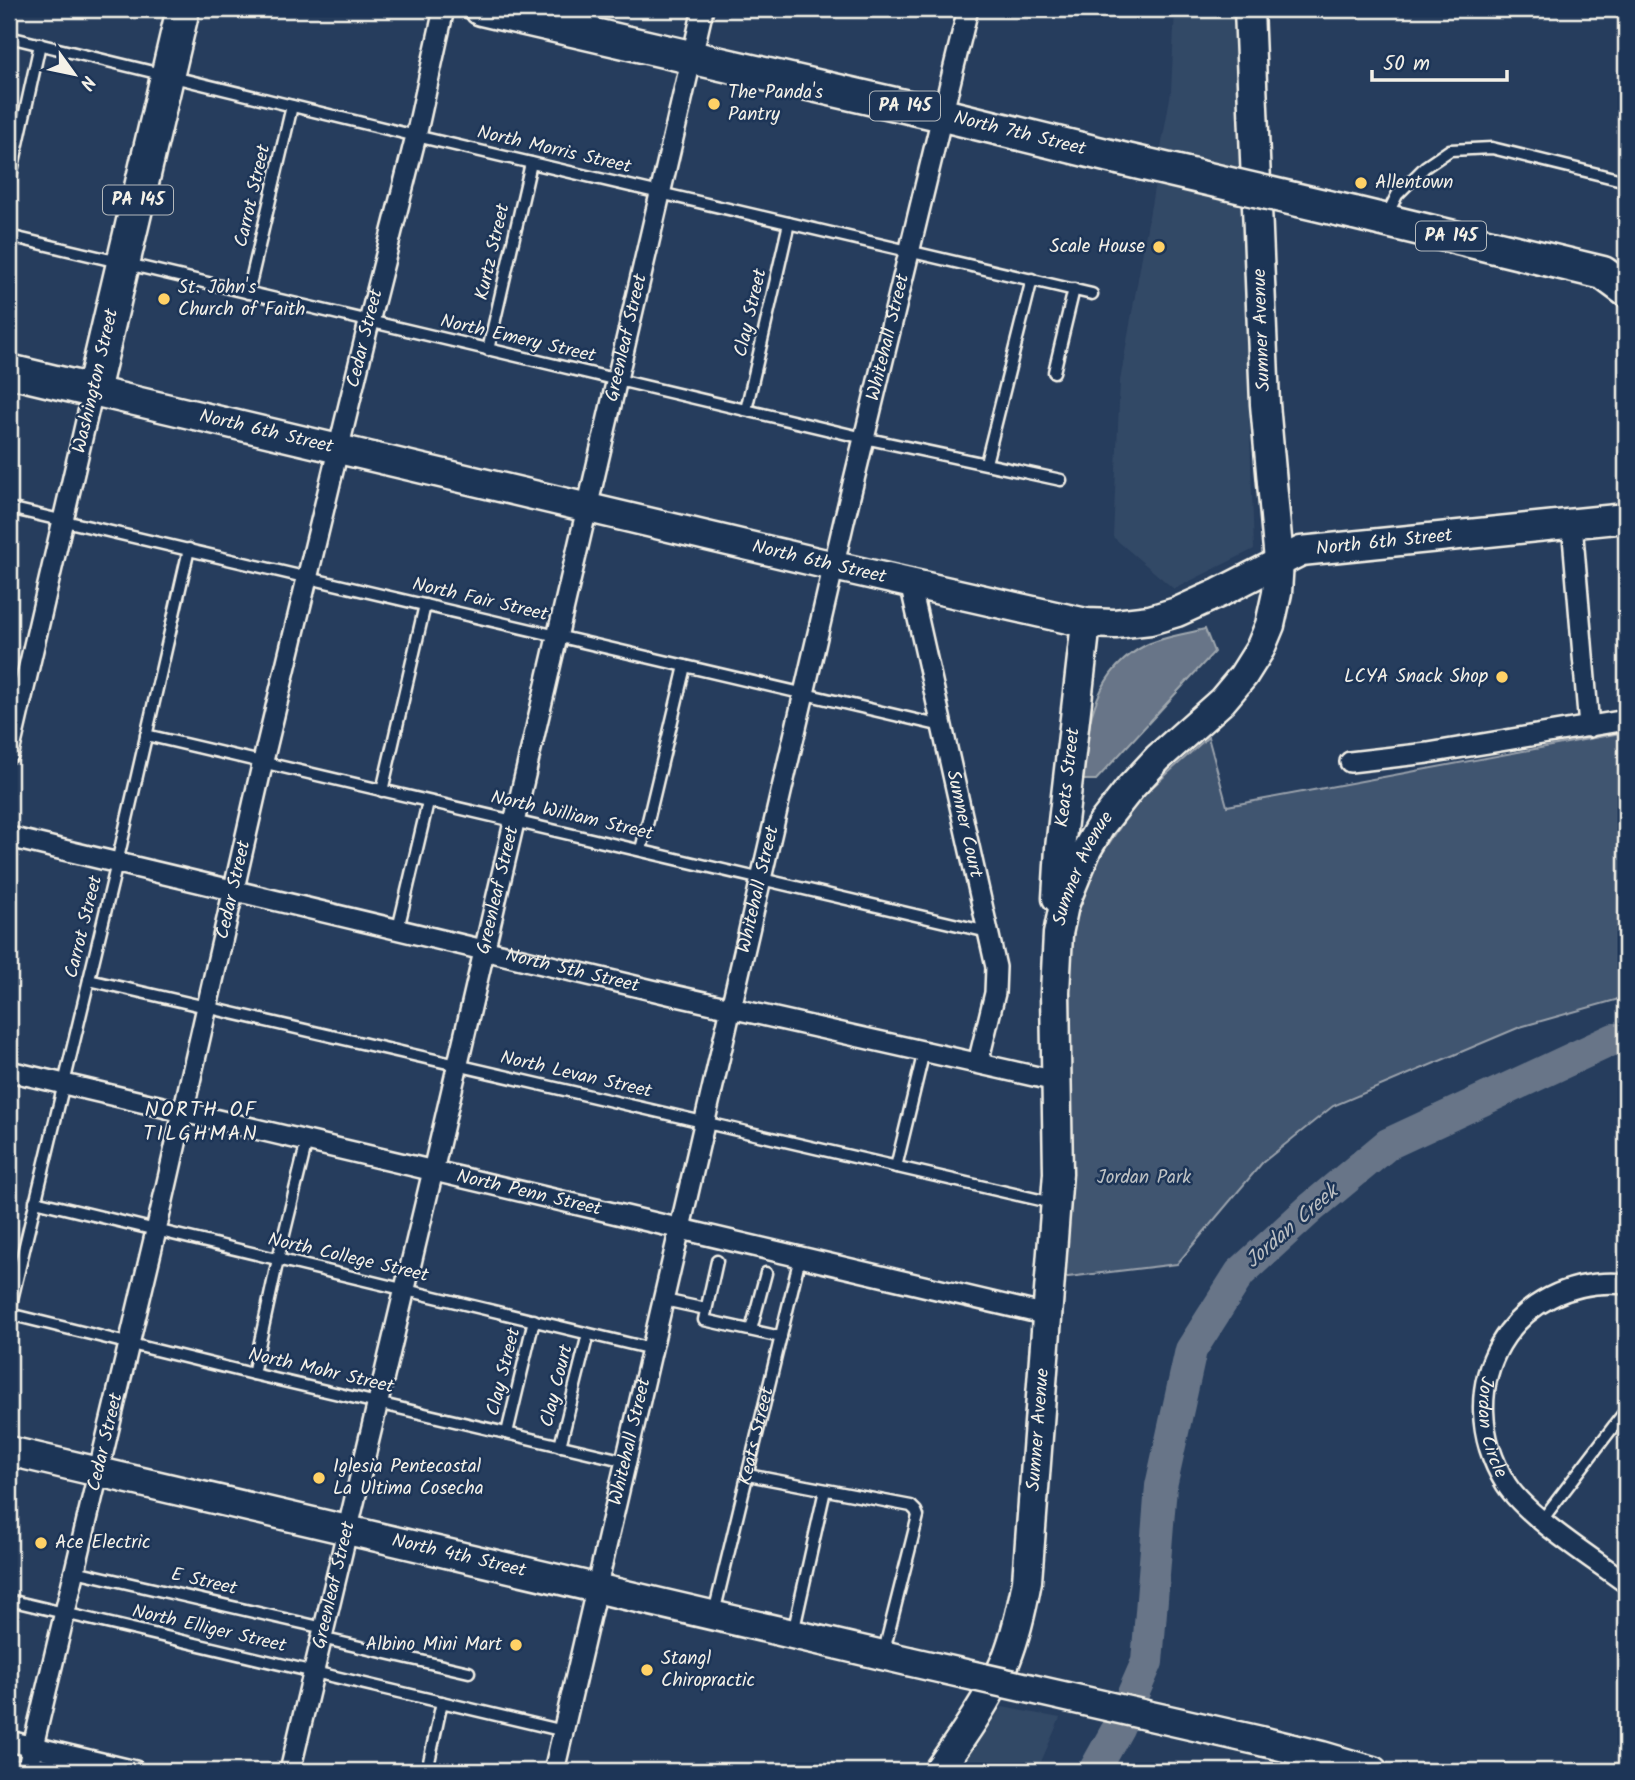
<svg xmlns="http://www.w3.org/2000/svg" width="1635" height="1780" viewBox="0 0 1635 1780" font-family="Kalam,sans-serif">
<rect width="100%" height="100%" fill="#263d5d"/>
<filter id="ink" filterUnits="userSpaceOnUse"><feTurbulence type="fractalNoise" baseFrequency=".0143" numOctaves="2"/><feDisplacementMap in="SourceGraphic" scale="14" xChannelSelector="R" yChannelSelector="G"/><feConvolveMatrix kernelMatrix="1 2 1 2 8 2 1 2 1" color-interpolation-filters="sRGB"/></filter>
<g filter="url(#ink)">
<g fill="#334966">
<path d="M1175,9H1235L1254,549L1174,589L1113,537L1120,381L1171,92Z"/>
<path d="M1002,1707L1060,1718L1037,1771H959Z"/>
</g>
<path fill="#40546f" stroke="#9aa2ac" stroke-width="2" d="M1626,732V997L1520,1027L1333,1106L1262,1163L1177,1264L1059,1278L1068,945L1093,867L1139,799L1208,737L1227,806Z"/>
<path fill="#677588" stroke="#9fa7ae" stroke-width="2" d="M1205,629L1214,652L1096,780H1080C1088,727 1092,672 1146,645C1163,637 1186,634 1205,629Z"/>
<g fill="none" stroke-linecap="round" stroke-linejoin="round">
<path stroke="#677588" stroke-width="32" d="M1094,1771L1118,1728L1147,1662L1161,1486L1191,1350L1240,1273L1311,1208L1388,1144L1614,1039L1626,1040"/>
<g stroke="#f4f1e8" stroke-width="15">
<g id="lane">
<path d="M1101,9L1108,10"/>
<path d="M9,37L416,136L1092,294"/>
<path d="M9,185L40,44"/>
<path d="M1387,215L1397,195L1425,167L1450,150L1492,148L1626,181"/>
<path d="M9,236L864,438L1061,480"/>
<path d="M248,293L292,106"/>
<path d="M488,350L531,163"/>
<path d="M1054,372L1074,289"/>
<path d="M746,410L789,223"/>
<path d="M986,463L1032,279"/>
<path d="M9,508L942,726"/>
<path d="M146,735L988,932"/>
<path d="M382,791L425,605"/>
<path d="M641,850L685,666"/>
<path d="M398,929L428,802"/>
<path d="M89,980L1053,1203"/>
<path d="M896,1167L924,1051"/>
<path d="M35,1201L652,1349"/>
<path d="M717,1261L704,1320L781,1337"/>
<path d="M664,1300L706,1309"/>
<path d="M9,1312L117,863L189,549"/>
<path d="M9,1314L253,1374L626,1461"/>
<path d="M751,1330L766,1273"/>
<path d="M253,1374L278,1259L307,1141"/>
<path d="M507,1433L534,1320"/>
<path d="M560,1446L588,1334"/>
<path d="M748,1475L911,1506L916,1511L918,1516L883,1655"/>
<path d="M1542,1520L1626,1410"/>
<path d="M75,1571L324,1628"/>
<path d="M9,1600L564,1731"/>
<path id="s1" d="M714,1613L800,1257"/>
<path d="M793,1633L825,1490"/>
<path d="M321,1638L469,1672"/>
<path d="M427,1771L442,1702"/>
</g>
</g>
<g stroke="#f4f1e8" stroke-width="24">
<g id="street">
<path d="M1572,524L1589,727"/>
<path id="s2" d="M910,583L996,967L995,993L978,1063"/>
<path d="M9,753L93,391"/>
<path d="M1350,762L1428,753L1626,720"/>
<path id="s3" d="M9,837L677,996L1056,1081"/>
<path id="s4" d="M9,1071L1047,1315"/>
<path id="s5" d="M1626,1284C1510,1274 1447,1388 1506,1484C1527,1517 1594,1559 1626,1583"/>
<path d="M9,1741L135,1771"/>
<path id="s6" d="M27,1771L156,1231L263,761L369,322L416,136L444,9"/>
<path id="s7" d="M290,1771L433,1171L703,9"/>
<path id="s8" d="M554,1771L844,521L968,9"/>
</g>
</g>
<g stroke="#f4f1e8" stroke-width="33">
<g id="secondary">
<path id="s9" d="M93,391L834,566L1086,623L1115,624L1150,620L1177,612L1219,593L1301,551L1626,518"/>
<path id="s10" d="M1057,898L1060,848L1086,623"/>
<path id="s11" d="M9,1451L908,1661"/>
<path d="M1265,1742L1322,1756L1373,1771"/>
<path id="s12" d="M938,1771C963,1736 989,1699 1006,1660C1016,1635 1022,1608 1027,1581L1058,1173L1055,992L1058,934L1064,905L1087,849L1101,825L1131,787L1158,758L1222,701L1243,676L1260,649L1270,625L1277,593L1279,561L1265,404L1249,9"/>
</g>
</g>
<g stroke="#f4f1e8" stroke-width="37">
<g id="primary">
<path id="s13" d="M481,9L943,115L1118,158"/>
<path d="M1354,213L1603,273L1626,290"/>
<path d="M9,371L93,391L183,9"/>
</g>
</g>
<use href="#lane" stroke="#1d3557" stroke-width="10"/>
<use href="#street" stroke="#1d3557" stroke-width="19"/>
<use href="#secondary" stroke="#1d3557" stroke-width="28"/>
<use href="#primary" stroke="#1d3557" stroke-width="32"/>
<g stroke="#f4f1e8" stroke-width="33" stroke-linecap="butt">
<path id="secondary-bridge" d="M908,1661L1265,1742"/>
</g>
<g stroke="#f4f1e8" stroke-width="37" stroke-linecap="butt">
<path id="primary-bridge" d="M1118,158L1354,213"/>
</g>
<use href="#secondary-bridge" stroke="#1d3557" stroke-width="28"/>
<use href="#primary-bridge" stroke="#1d3557" stroke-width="32"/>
</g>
</g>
<g fill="#ffd166" stroke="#1d3557" stroke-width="2.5">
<circle cx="714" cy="104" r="7"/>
<circle cx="1361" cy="183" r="7"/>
<circle cx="1159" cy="247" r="7"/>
<circle cx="164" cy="299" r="7"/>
<circle cx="1502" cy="677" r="7"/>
<circle cx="319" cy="1478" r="7"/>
<circle cx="41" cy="1543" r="7"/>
<circle cx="516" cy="1645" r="7"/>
<circle cx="647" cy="1670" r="7"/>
</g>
<g text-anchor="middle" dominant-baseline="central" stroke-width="5" stroke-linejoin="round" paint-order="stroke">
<g fill="#1d3557" stroke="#b4b9bc" stroke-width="2">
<rect x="870" y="91.5" width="70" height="29" rx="5"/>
<rect x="103" y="185.5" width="70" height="29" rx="5"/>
<rect x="1416" y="221.5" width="70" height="29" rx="5"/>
</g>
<g font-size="18" font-weight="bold" fill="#f4f1e8">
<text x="905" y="106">PA 145</text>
<text x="138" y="200">PA 145</text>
<text x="1451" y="236">PA 145</text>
</g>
<g font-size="19" fill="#f4f1e8" stroke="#1d3557" text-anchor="start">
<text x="728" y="93">The Panda's<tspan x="728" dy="22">Pantry</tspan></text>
<text x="1375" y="183">Allentown</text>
<text x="1145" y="247" text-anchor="end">Scale House</text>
<text x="178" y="288">St. John's<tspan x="178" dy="22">Church of Faith</tspan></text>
<text x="1488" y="677" text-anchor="end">LCYA Snack Shop</text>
<text x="333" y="1467">Iglesia Pentecostal<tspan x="333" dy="22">La Ultima Cosecha</tspan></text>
<text x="55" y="1543">Ace Electric</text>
<text x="502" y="1645" text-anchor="end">Albino Mini Mart</text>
<text x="661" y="1659">Stangl<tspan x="661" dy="22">Chiropractic</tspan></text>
</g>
<g font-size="19" fill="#f4f1e8" stroke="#1d3557">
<text stroke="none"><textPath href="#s13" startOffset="553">North 7th Street</textPath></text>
<text transform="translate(554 150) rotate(13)">North Morris Street</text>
<text transform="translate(253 196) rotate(-77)">Carrot Street</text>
<text transform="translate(493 252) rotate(-77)">Kurtz Street</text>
<text transform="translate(751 313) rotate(-77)">Clay Street</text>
<text transform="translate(1262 330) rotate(-92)">Sumner Avenue</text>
<text stroke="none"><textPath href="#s8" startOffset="1472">Whitehall Street</textPath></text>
<text stroke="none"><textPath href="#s6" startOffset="1472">Cedar Street</textPath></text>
<text stroke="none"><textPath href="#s7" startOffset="1472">Greenleaf Street</textPath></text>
<text transform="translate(518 339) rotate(13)">North Emery Street</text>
<text transform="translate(96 381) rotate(-77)">Washington Street</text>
<text stroke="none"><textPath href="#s9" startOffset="178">North 6th Street</textPath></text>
<text stroke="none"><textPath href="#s9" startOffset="1334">North 6th Street</textPath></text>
<text stroke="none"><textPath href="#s9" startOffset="746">North 6th Street</textPath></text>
<text transform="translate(480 600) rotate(13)">North Fair Street</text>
<text stroke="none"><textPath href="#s10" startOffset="121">Keats Street</textPath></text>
<text transform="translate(572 816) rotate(13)">North William Street</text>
<text stroke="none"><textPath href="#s2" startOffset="247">Sumner Court</textPath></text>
<text stroke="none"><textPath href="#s12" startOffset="931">Sumner Avenue</textPath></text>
<text stroke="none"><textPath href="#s8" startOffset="905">Whitehall Street</textPath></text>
<text stroke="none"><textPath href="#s6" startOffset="905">Cedar Street</textPath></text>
<text stroke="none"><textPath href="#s7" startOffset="905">Greenleaf Street</textPath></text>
<text transform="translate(84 927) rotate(-76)">Carrot Street</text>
<text stroke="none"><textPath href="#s3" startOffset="579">North 5th Street</textPath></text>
<text transform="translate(576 1075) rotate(13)">North Levan Street</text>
<text stroke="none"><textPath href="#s4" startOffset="534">North Penn Street</textPath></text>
<text transform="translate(348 1258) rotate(13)">North College Street</text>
<text transform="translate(321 1371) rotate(13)">North Mohr Street</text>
<text transform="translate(504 1372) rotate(-76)">Clay Street</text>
<text transform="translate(557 1386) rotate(-76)">Clay Court</text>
<text stroke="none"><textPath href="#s5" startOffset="234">Jordan Circle</textPath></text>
<text stroke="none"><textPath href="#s12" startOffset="364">Sumner Avenue</textPath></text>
<text stroke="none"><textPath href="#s1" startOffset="182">Keats Street</textPath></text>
<text stroke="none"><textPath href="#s6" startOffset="338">Cedar Street</textPath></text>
<text stroke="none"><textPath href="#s8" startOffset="338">Whitehall Street</textPath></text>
<text stroke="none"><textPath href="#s11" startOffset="462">North 4th Street</textPath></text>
<text transform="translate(204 1582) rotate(13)">E Street</text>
<text stroke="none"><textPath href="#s7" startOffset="191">Greenleaf Street</textPath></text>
<text transform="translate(209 1629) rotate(13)">North Elliger Street</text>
</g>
<g font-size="19" fill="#bec2c4" stroke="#1d3557">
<text x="1144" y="1178">Jordan Park</text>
</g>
<g font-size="21" letter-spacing="2" fill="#f4f1e8" stroke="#1d3557">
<text x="201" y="1110">NORTH OF<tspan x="201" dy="24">TILGHMAN</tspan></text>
</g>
<g font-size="21" font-style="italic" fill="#bcbfc2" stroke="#1d3557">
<text transform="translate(1292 1227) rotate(-41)">Jordan Creek</text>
</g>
</g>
<rect width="1635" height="1780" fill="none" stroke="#1d3557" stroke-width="35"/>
<rect x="18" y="18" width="1600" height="1745" fill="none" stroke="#f4f1e8" stroke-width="2.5" filter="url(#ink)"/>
<g transform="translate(74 74) rotate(123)" stroke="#1d3557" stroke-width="5" paint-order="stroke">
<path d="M0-5L12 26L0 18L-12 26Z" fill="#f4f1e8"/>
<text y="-10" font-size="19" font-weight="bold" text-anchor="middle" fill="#f4f1e8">N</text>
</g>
<path d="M1372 70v10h135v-10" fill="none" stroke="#f4f1e8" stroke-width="3.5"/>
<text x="1383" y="70" font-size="21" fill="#f4f1e8" stroke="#1d3557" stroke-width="5" paint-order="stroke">50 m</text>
</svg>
